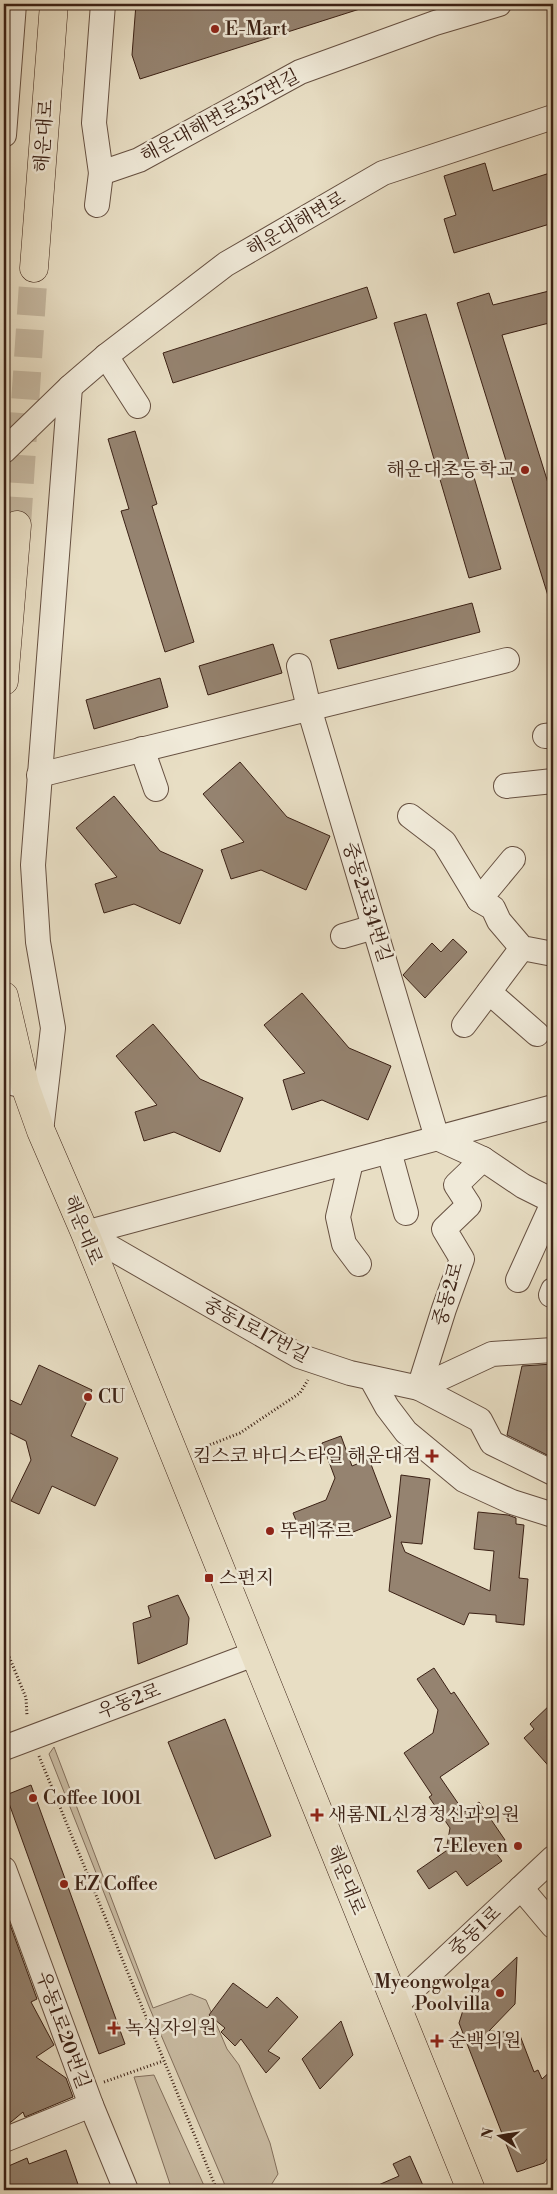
<svg xmlns="http://www.w3.org/2000/svg" width="557" height="2194" viewBox="0 0 557 2194" font-family="'Libre Bodoni','Noto Serif KR',serif">
<rect width="100%" height="100%" fill="#e8dec4"/>
<filter id="stains"><feTurbulence type="fractalNoise" baseFrequency=".004" numOctaves="4"/><feColorMatrix values="0 0 0 0 .2 0 0 0 0 .09 0 0 0 0 .02 0 0 0 .5 -.17"/></filter>
<radialGradient id="worn" r=".72"><stop offset=".6" stop-color="#630" stop-opacity="0"/><stop offset="1" stop-color="#630" stop-opacity=".3"/></radialGradient>
<g fill="#cbbea6" stroke="#83705e">
<path d="M54,1747L153,2008L191,1994L206,2000L227,2049L239,2065L270,2143L278,2174L268,2190H227L150,2009L49,1754Z"/>
<path d="M154,2075L206,2190H165L170,2184L134,2077Z"/>
</g>
<g fill="#958370" stroke="#3b2115">
<path d="M136,4H365L366,7L140,79L132,55Z"/>
<path d="M485,163L493,191L553,172V223L454,253L444,219L456,215L444,176Z"/>
<path d="M367,287L377,318L173,383L163,353Z"/>
<path d="M553,290V322L502,335L553,499V599H549L457,303L489,293L493,305Z"/>
<path d="M426,314L501,569L469,578L394,323Z"/>
<path d="M135,431L157,504L152,506L194,642L165,652L121,511L129,509L108,439Z"/>
<path d="M472,603L480,632L338,669L330,640Z"/>
<path d="M273,644L282,673L208,695L199,666Z"/>
<path d="M160,678L168,707L94,729L86,700Z"/>
<path d="M240,762L287,817L330,836L306,890L261,870L231,879L221,850L244,842L203,794Z"/>
<path d="M114,796L160,851L203,870L180,924L134,904L104,913L95,884L117,877L76,828Z"/>
<path d="M453,939L467,952L425,998L403,975L432,943L441,952Z"/>
<path d="M302,993L349,1048L391,1066L368,1120L322,1100L292,1110L283,1080L305,1073L264,1025Z"/>
<path d="M153,1024L200,1079L243,1098L220,1152L174,1132L144,1141L135,1112L157,1105L116,1056Z"/>
<path d="M553,1364V1458L507,1435L522,1366Z"/>
<path d="M39,1365L92,1390L71,1436L118,1458L95,1506L52,1486L39,1514L11,1501L31,1460L26,1441L4,1430V1397L21,1405Z"/>
<path d="M341,1436L352,1466L369,1459L391,1517L338,1538L332,1521L301,1533L293,1513L326,1500L335,1478L322,1443Z"/>
<path d="M401,1475L430,1479L422,1544L401,1542L405,1552L490,1591L494,1551L474,1549L478,1512L508,1515L516,1518V1524L524,1525L519,1578L528,1579L524,1625L496,1622V1615L469,1613L464,1625L389,1591Z"/>
<path d="M178,1595L189,1618L187,1644L138,1664L133,1623L151,1617L148,1606Z"/>
<path d="M434,1668L451,1694L454,1692L489,1744L440,1777L464,1812L479,1802L505,1840L493,1849L502,1861L467,1886L456,1871L429,1889L417,1871L446,1851L450,1828L429,1797L432,1795L404,1753L433,1733L438,1710L417,1679Z"/>
<path d="M553,1702V1771L524,1738L534,1729L530,1724Z"/>
<path d="M225,1719L271,1836L215,1859L168,1742Z"/>
<path d="M31,1785L125,2044L99,2054L6,1795Z"/>
<path d="M4,1908L37,1999L31,2002L54,2045L36,2057L66,2078L73,2097L25,2117L23,2112L11,2122L4,2125Z"/>
<path d="M517,1957L515,2004L489,2031L519,2033L534,2072L538,2070L542,2079L553,2069V2151L544,2163L517,2172L459,2023L464,2007Z"/>
<path d="M233,1983L267,2008L277,1997L298,2017L268,2051L280,2058L266,2073L241,2039L235,2046L221,2032L225,2028L209,2015Z"/>
<path d="M341,2021L353,2055L320,2089L302,2059Z"/>
<path d="M66,2150L80,2190H4V2168L27,2158L29,2164Z"/>
<path d="M410,2156L425,2190H367L399,2176L393,2164Z"/>
</g>
<g fill="none" stroke-linecap="round" stroke-linejoin="round">
<path stroke="#c5b8a1" stroke-width="28" stroke-dasharray="28 14" stroke-linecap="butt" d="M17,525L34,268"/>
<g stroke="#665041" stroke-width="26">
<g id="minor">
<path d="M103,4L94,123L101,173L139,160L300,72L435,23L499,4"/>
<path d="M4,135L14,4"/>
<path d="M97,205L101,173"/>
<path d="M106,356L138,406"/>
<path d="M4,451L70,387L106,356L226,264L383,173L553,117"/>
<path d="M299,666L309,708L437,1138L483,1159L456,1185L469,1205L444,1229L462,1259L444,1309L419,1388L480,1420L492,1443L553,1473"/>
<path d="M545,736L553,735"/>
<path d="M142,749L156,789"/>
<path d="M39,775L507,660"/>
<path d="M506,786L553,781"/>
<path d="M410,816L444,842L479,900L493,908L499,921L522,948L553,954"/>
<path d="M479,900L513,859"/>
<path d="M343,936L374,927"/>
<path d="M489,992L537,1034"/>
<path d="M464,1025L522,948"/>
<path d="M4,1081L25,1086"/>
<path d="M41,1131L53,1028L38,942L33,865L70,387"/>
<path d="M389,1151L406,1213"/>
<path d="M483,1159L523,1186L553,1201"/>
<path d="M351,1162L338,1217L344,1244L359,1264"/>
<path d="M85,1233L299,1356L350,1373L419,1388L492,1354L553,1350"/>
<path d="M85,1233L553,1107"/>
<path d="M518,1280L553,1203"/>
<path d="M551,1295L553,1290"/>
<path d="M371,1378L387,1407L406,1432L464,1480L512,1502L553,1515"/>
<path d="M4,1748L254,1654"/>
<path d="M4,1869L91,2105L126,2190"/>
<path d="M521,1888L553,1926"/>
<path d="M397,2004L553,1858"/>
<path d="M4,2140L91,2105"/>
</g>
</g>
<g stroke="#3b2115" stroke-width="29">
<g id="major">
<path d="M34,268L54,4"/>
<path d="M4,681L17,525"/>
<path d="M4,996L25,1086L41,1131L85,1233L471,2190"/>
</g>
</g>
<g stroke="#3b2115" stroke-width="3" stroke-dasharray="1 2.5" stroke-linecap="butt">
<path d="M197,1450L240,1433L300,1393L308,1380"/>
<path d="M4,1644L26,1698L27,1716"/>
<path d="M39,1756L217,2190"/>
<path d="M104,2082L163,2061"/>
</g>
<use href="#minor" stroke="#f0ead9" stroke-width="24"/>
<use href="#major" stroke="#e8dec4" stroke-width="28"/>
</g>
<g fill="#8f2418" stroke="#f0ead9" stroke-width="2">
<circle cx="215" cy="29" r="5"/>
<circle cx="525" cy="470" r="5"/>
<circle cx="88" cy="1397" r="5"/>
<path d="M429.5 1448.5h5v5h5v5h-5v5h-5v-5h-5v-5h5z"/>
<circle cx="270" cy="1531" r="5"/>
<rect x="204" y="1573" width="10" height="10" rx="2.5"/>
<circle cx="33" cy="1798" r="5"/>
<path d="M314.5 1807.5h5v5h5v5h-5v5h-5v-5h-5v-5h5z"/>
<circle cx="518" cy="1846" r="5"/>
<circle cx="64" cy="1884" r="5"/>
<circle cx="500" cy="1993" r="5"/>
<path d="M111.5 2020.5h5v5h5v5h-5v5h-5v-5h-5v-5h5z"/>
<path d="M434.5 2033.5h5v5h5v5h-5v5h-5v-5h-5v-5h5z"/>
</g>
<g text-anchor="middle" dominant-baseline="central" stroke-width="5" stroke-linejoin="round" paint-order="stroke">
<g font-size="19" fill="#3b2115" stroke="#f0ead9" text-anchor="start">
<text x="225" y="29">E-Mart</text>
<text x="515" y="470" text-anchor="end">해운대초등학교</text>
<text x="98" y="1397">CU</text>
<text x="421" y="1456" text-anchor="end">킴스코 바디스타일 해운대점</text>
<text x="280" y="1531">뚜레쥬르</text>
<text x="219" y="1578">스펀지</text>
<text x="43" y="1798">Coffee 1001</text>
<text x="328" y="1815">새롬NL신경정신과의원</text>
<text x="508" y="1846" text-anchor="end">7-Eleven</text>
<text x="74" y="1884">EZ Coffee</text>
<text x="490" y="1982" text-anchor="end">Myeongwolga<tspan x="490" dy="22">Poolvilla</tspan></text>
<text x="125" y="2028">녹십자의원</text>
<text x="448" y="2041">순백의원</text>
</g>
<g font-size="19" fill="#3b2115" stroke="#f0ead9">
<text transform="translate(220 116) rotate(-28)">해운대해변로357번길</text>
<text transform="translate(44 136) rotate(-86)">해운대로</text>
<text transform="translate(296 224) rotate(-30)">해운대해변로</text>
<text transform="translate(367 902) rotate(73)">중동2로34번길</text>
<text transform="translate(83 1230) rotate(68)">해운대로</text>
<text transform="translate(448 1294) rotate(-74)">중동2로</text>
<text transform="translate(256 1330) rotate(28)">중동1로17번길</text>
<text transform="translate(129 1701) rotate(-21)">우동2로</text>
<text transform="translate(346 1880) rotate(68)">해운대로</text>
<text transform="translate(475 1931) rotate(-43)">중동1로</text>
<text transform="translate(63 2030) rotate(70)">우동1로20번길</text>
</g>
</g>
<rect width="557" height="2194" fill="none" stroke="#e8dec4" stroke-width="20"/>
<rect x="5" y="5" width="547" height="2184" fill="none" stroke="#3b2115" stroke-width="2.5"/>
<rect x="10" y="10" width="537" height="2174" fill="none" stroke="#3b2115"/>
<g transform="translate(500 2136) rotate(282)" stroke="#f0ead9" stroke-width="4" paint-order="stroke">
<path d="M0-4L9 19L0 12L-9 19Z" fill="#3b2115"/>
<text y="-8" font-size="14" font-weight="bold" text-anchor="middle" fill="#3b2115">N</text>
</g>
<rect width="100%" height="100%" filter="url(#stains)"/>
<rect width="100%" height="100%" fill="url(#worn)"/>
</svg>
